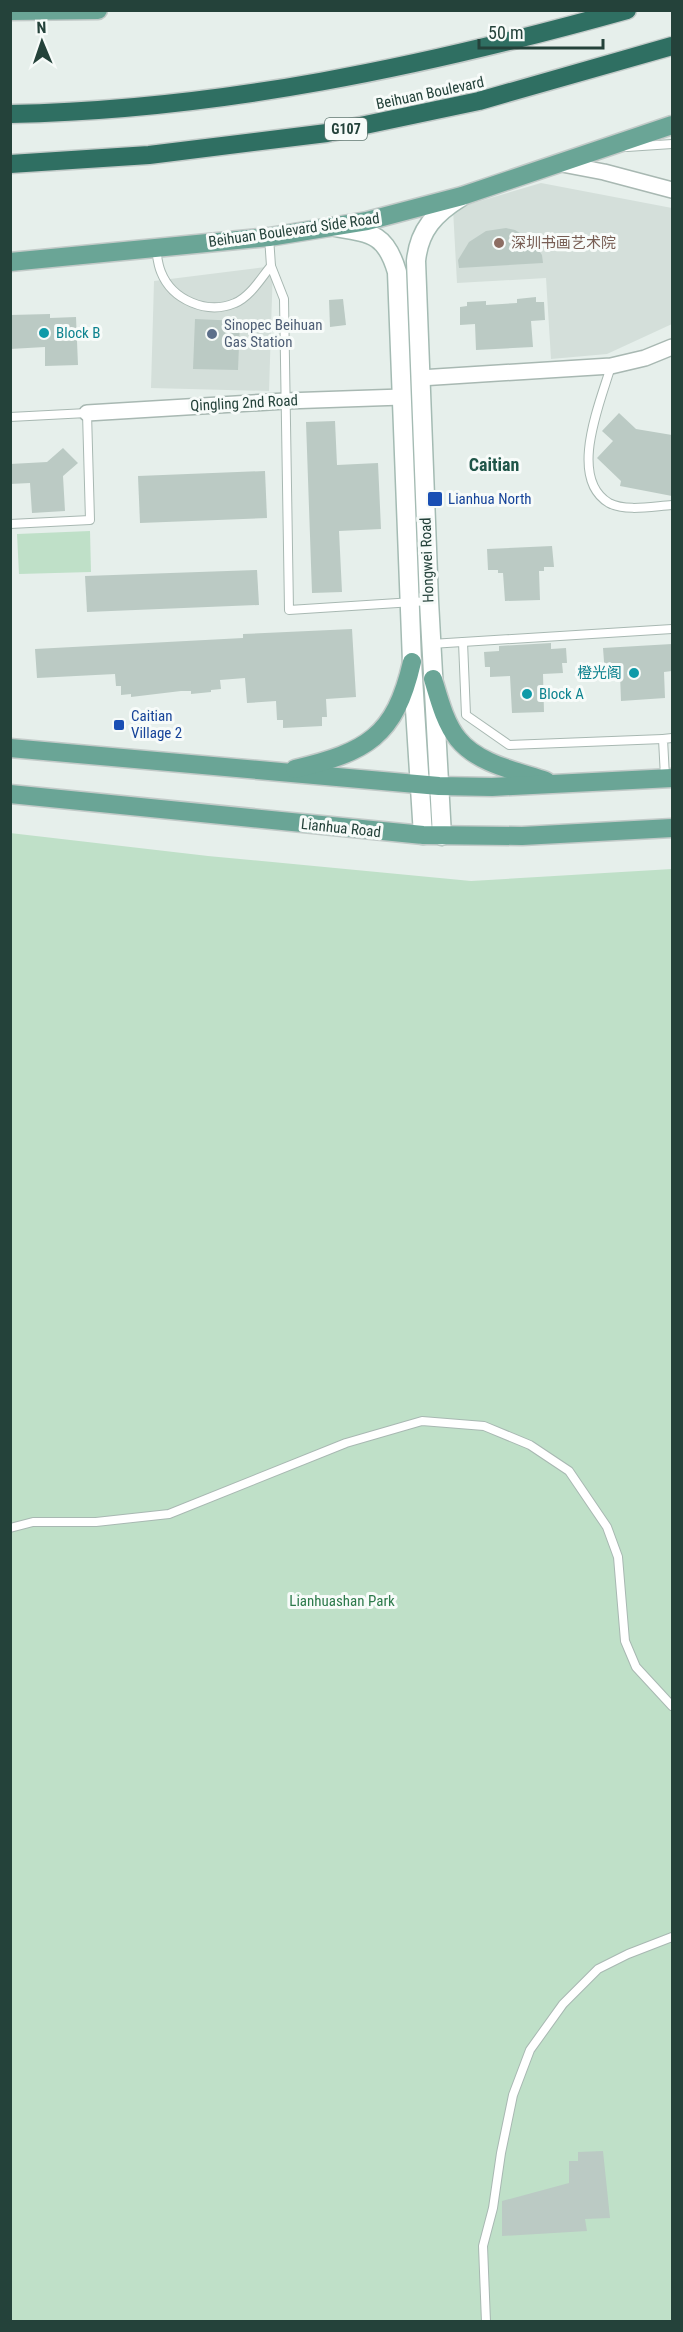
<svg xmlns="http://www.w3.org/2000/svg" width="683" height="2332" viewBox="0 0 683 2332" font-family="'Roboto Condensed','Noto Sans SC',sans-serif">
<rect width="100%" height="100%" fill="#e6efeb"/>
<g fill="#d4dfda">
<path d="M541,183L672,208V324L607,354L551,359L546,278L457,283L453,209Z"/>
<path d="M273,266L269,391L151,388L154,281Z"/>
</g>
<g fill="#bfe0c8">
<path d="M90,531L91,572L19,574L17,534Z"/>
<path d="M10,833L208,856L471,881L672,869V2321H11Z"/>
</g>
<g fill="#bbcac4">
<path d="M506,228L515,230L531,240L542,255L543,263L459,268L458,260L469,242L486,231Z"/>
<path d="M536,297V302H544L545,320L531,321L533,347L476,350L475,324L460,325V307L467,306V302L486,301V305L517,303V299Z"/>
<path d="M343,299L346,325L330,327L329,300Z"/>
<path d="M50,314V318L76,317L78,365L45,366V347L10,349V315Z"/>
<path d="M195,319L240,321L238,370L193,369Z"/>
<path d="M619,413L636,429L672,435V496L620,486L621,481L597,458L613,441L602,431Z"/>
<path d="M335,421L337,465L378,463L381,529L339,531L342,592L312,593L306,422Z"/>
<path d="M63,448L78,463L63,476L65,511L32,513L30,483L10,484V464L47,462Z"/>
<path d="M265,471L267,518L140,523L138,476Z"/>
<path d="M552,546L554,567H544V571H539L540,600L505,601L503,573H498V570H488L487,549Z"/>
<path d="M257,570L259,605L87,612L85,576Z"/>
<path d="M352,629L356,697L326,699L327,717H322V726L283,728V720H277L276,701L247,703L245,678L220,680L221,689L211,690V692L191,694V691H181L131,697V694L121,695V686H116L115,674L37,678L35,649L243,638V634Z"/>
<path d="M551,643V649L566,648L567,663H562L563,673L543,674L544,712L512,713L510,676L490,677V667H485L484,652L499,651V646Z"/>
<path d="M672,644V671L664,672L665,698L621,701L620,674L605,675L603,648Z"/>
<path d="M603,2151L610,2218L585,2219L587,2231L502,2236V2201L569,2183V2161H578V2152Z"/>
</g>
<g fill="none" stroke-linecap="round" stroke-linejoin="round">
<g stroke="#a8b8b2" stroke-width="10">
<g id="lane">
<path d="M627,147L672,144"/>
<path d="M156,249C157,256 158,265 161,272C172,300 207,315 235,303C250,297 261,278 271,266L269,237"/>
<path d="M271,266L284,299L289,610L429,601"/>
<path d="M611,366C601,401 567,478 609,503C626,512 654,506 672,505"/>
<path d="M10,417L87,413L90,520L10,524"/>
<path d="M463,642L466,715L509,745L663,739"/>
<path d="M431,644L672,629"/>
<path d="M665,777L663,739L672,738"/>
<path d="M10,1528L33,1522H96L169,1514L346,1443L422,1421L484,1426L530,1445L569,1471L607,1527L618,1557L625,1641L636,1667L672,1706"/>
<path d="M486,2322L483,2246L493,2208L501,2153L513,2095L530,2050L563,2004L598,1969L628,1954L672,1937"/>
</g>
</g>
<g stroke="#a8b8b2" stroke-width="18">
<g id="street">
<path d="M562,164L604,172L672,190"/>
<path d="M420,378L611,366L645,358L672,347"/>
<path d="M87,413L285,401L402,397"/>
</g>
</g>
<g stroke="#a4bbb3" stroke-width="21">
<g id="secondary">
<path d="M335,227C372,233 386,234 397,272L412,662L423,835"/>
<path d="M442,836L429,601L416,261C419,230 435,213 461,197"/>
</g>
</g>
<g stroke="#c2cac8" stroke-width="21">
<g id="primary">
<path d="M10,11L98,10"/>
<path d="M10,262L269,237L367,221L462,196L672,125"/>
<path d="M433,679C439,699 445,723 458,739C478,764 517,771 546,781"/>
<path d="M10,748L439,786L492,787L672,778"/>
<path d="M295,769C366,752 395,737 412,662"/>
<path d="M10,794L423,835L522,836L672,828"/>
</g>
</g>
<g stroke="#c2cac8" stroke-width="21">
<g id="highway">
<path d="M10,114C220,110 426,66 627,10"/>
<path d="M10,164L149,155L327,133L479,101L672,46"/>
</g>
</g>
<use href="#lane" stroke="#fff" stroke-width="8"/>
<use href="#street" stroke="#fff" stroke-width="15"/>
<use href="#secondary" stroke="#fff" stroke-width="18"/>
<use href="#primary" stroke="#6aa596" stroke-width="18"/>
<use href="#highway" stroke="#2f6f62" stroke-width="18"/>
</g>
<circle fill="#8d6e63" stroke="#f7fbf9" stroke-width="2" cx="499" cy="243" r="6"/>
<g fill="#0f9aa8" stroke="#f7fbf9" stroke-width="2">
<circle cx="44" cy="333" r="6"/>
<circle cx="634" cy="673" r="6"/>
<circle cx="527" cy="694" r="6"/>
</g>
<circle fill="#5c6f8a" stroke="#f7fbf9" stroke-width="2" cx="212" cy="334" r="6"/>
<g fill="#1a4fb4" stroke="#f7fbf9" stroke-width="2">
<rect x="427" y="491" width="16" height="16" rx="3"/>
<rect x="113" y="719" width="12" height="12" rx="3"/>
</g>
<g text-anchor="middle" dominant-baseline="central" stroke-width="6" stroke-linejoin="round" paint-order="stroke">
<rect fill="#f7fbf9" stroke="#637a73" stroke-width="1.5" x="325" y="118" width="42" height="22" rx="4.5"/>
<g font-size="14" font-weight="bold" fill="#24423a">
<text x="346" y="129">G107</text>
</g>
<g font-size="15" fill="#24423a" stroke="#f7fbf9">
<text transform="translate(430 93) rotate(-12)">Beihuan Boulevard</text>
<text transform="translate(294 230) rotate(-8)">Beihuan Boulevard Side Road</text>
<text transform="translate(244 403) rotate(-3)">Qingling 2nd Road</text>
<text transform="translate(427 560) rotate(-92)">Hongwei Road</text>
<text transform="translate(341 828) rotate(6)">Lianhua Road</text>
</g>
<g font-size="15" fill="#785e54" stroke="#f7fbf9" text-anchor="start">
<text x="511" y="243">深圳书画艺术院</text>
</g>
<g font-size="15" fill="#4e5e75" stroke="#f7fbf9" text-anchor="start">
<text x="224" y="325">Sinopec Beihuan<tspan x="224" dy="17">Gas Station</tspan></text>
</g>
<g font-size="15" fill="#0d838f" stroke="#f7fbf9" text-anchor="start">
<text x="56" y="333">Block B</text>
<text x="622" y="673" text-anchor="end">橙光阁</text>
<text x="539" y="694">Block A</text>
</g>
<g font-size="15" fill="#164399" stroke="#f7fbf9" text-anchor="start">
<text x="448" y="499">Lianhua North</text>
<text x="131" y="716">Caitian<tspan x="131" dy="17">Village 2</tspan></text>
</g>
<g font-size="15" fill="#2d7a4b" stroke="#f7fbf9">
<text x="342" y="1601">Lianhuashan Park</text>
</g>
<g font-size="18" font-weight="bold" fill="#1f5548" stroke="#f7fbf9">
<text x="494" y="464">Caitian</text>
</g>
</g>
<rect width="683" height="2332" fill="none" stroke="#24423a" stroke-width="24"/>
<g transform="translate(42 42) rotate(358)" stroke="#f7fbf9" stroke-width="4.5" paint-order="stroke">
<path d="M0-4.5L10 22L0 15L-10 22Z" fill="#24423a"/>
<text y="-9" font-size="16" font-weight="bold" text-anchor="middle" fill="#24423a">N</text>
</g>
<path d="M479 39v9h124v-9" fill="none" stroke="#24423a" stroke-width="3"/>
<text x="488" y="39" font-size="18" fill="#24423a" stroke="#f7fbf9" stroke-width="4.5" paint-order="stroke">50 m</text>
</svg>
